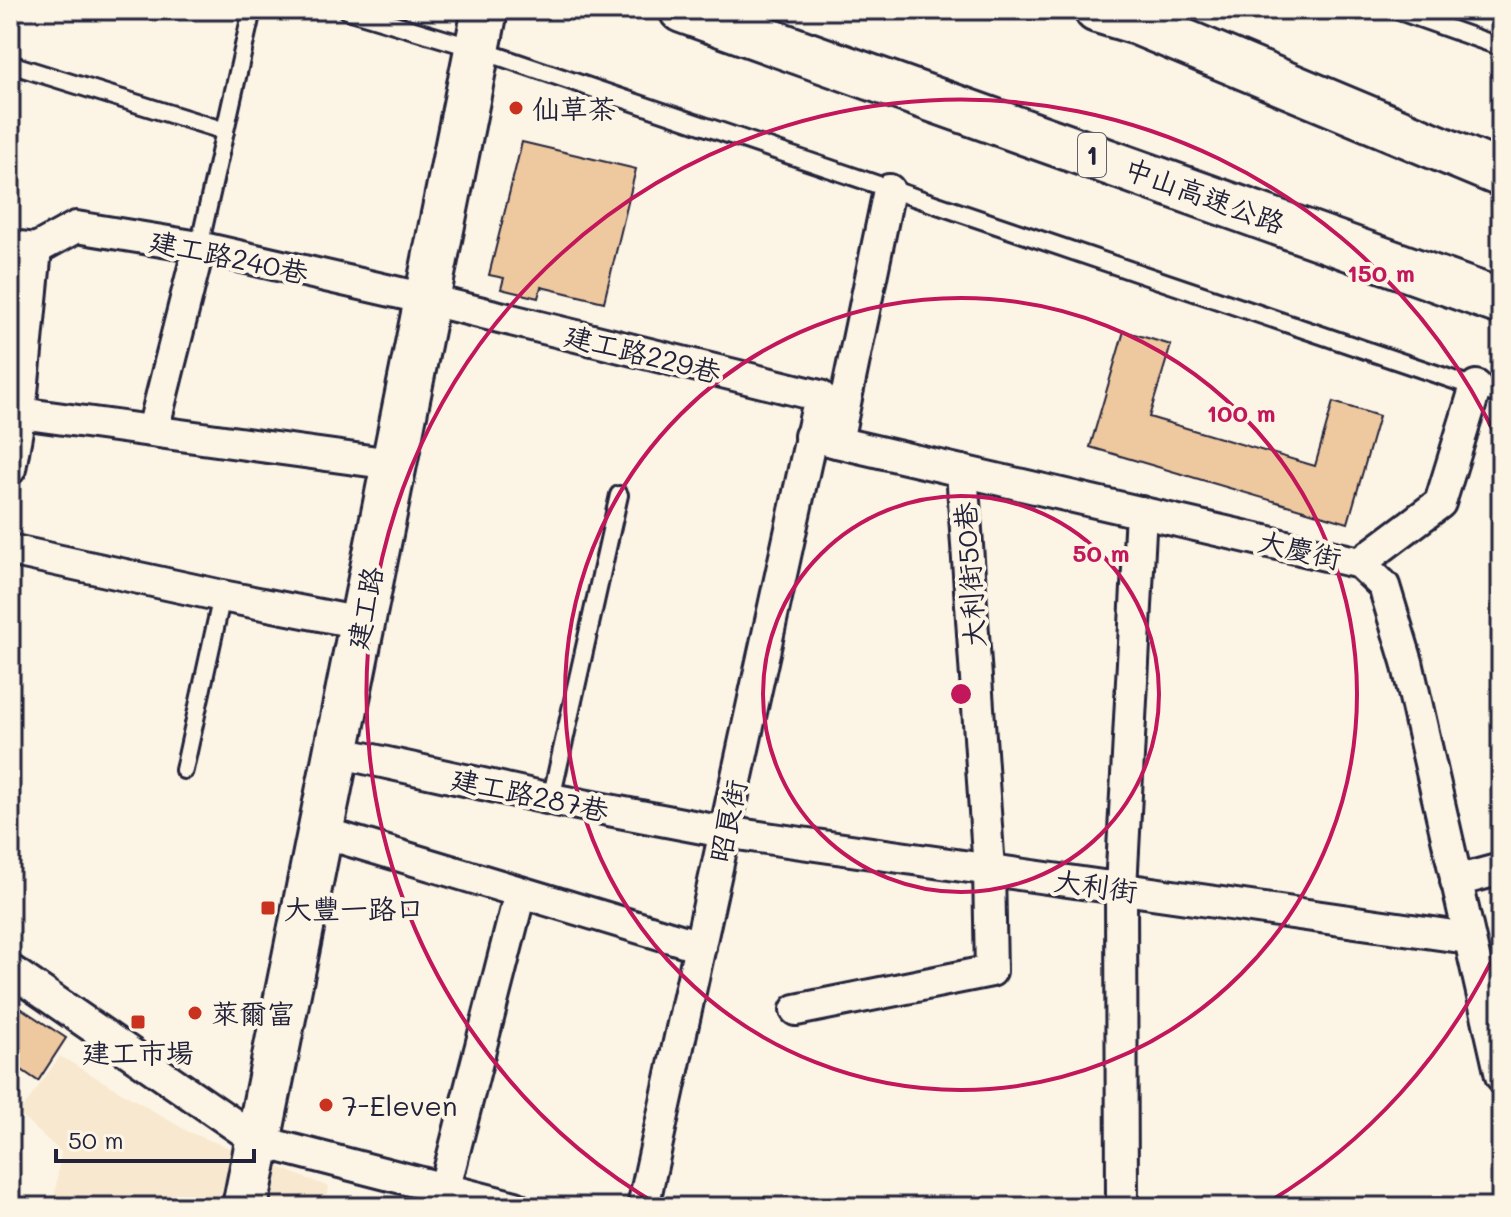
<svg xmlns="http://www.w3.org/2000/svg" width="1511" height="1217" viewBox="0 0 1511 1217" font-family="Mali,'LXGW WenKai TC',sans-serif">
<rect width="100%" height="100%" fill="#fcf5e5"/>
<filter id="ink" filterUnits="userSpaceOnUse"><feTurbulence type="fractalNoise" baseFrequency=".0125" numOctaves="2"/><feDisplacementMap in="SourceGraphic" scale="16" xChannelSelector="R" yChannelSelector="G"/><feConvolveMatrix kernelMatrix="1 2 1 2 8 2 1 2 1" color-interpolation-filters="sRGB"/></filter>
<g filter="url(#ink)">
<path fill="#f8e8d0" d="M60,1056L189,1132L329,1187L325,1207H53L61,1152L19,1114Z"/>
<g fill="#eec99f" stroke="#22223b" stroke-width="2">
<path d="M522,142L636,169L604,302L541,287L538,298L501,289L504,278L489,275Z"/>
<path d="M1124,331L1171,345L1149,417L1315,466L1333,402L1379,416L1348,523L1090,447Z"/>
<path d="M10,1001L66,1038L38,1081L10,1062Z"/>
</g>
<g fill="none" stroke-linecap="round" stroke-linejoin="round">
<g stroke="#22223b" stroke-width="22">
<g id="lane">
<path d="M347,10L477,49L1501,396"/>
<path d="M1396,10L1501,47"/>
<path d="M10,64L225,131"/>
<path d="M199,247L252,10"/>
<path d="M184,770L222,596"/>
<path d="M551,799L619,495"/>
</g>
</g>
<g stroke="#22223b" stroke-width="36">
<g id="street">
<path d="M10,246L36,249L20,413L10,469"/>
<path d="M36,249L76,227L199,247L426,299L820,396L643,1207"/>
<path d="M20,413L392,464"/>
<path d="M153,430L199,247"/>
<path d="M810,436L1360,563L1384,586L1407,662L1501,1076"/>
<path d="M837,442L889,190"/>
<path d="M10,550L222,596L361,623"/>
<path d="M1360,563L1440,503L1476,386"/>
<path d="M337,752L551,799L724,832L1468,938"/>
<path d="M321,832L700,946"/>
<path d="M1456,881L1501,869"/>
<path d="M10,970L258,1141L515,1207"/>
<path d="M796,1010L991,971L989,870L962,471"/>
<path d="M444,1191L520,893"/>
<path d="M1122,1207L1121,888L1141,512"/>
</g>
</g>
<g stroke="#22223b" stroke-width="50">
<path id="secondary" d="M245,1207L485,10"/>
</g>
<g stroke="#22223b" stroke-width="50">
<g id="highway">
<path d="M682,10L1501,302"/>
<path d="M1097,10L1134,21L1501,174"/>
</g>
</g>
<use href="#lane" stroke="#fcf5e5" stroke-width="16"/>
<use href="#street" stroke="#fcf5e5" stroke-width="30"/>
<use href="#secondary" stroke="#fcf5e5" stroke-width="44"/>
<use href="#highway" stroke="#fcf5e5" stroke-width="44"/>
</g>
</g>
<g fill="none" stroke="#c2185b" stroke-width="4">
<circle cx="961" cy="694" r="198"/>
<circle cx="961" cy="694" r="396"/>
<path d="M1499 945A594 594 0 0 1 1262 1206M660 1206A594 594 0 1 1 1499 443"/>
</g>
<g fill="#c8321e" stroke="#fcf5e5" stroke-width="3">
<circle cx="516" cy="108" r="8"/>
<rect x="260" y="900" width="16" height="16" rx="4"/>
<circle cx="195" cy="1013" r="8"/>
<rect x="130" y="1014" width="16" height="16" rx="4"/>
<circle cx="326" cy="1105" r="8"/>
</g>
<g text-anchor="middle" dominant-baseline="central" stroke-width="8" stroke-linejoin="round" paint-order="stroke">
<rect fill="#fcf5e5" stroke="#63616e" stroke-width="2" x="1078" y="133" width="28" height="44" rx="6"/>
<g font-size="26" font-weight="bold" fill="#22223b">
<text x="1092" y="155">1</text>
</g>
<g font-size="28" fill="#22223b" stroke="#fcf5e5" text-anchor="start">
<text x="532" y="108">仙草茶</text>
<text x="284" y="908">大豐一路口</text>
<text x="211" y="1013">萊爾富</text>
<text x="138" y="1052" text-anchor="middle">建工市場</text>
<text x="342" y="1105">7-Eleven</text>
</g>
<g font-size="28" fill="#22223b" stroke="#fcf5e5">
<text transform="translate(1205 195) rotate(20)">中山高速公路</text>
<text transform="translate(229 256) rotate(12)">建工路240巷</text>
<text transform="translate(643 353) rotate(14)">建工路229巷</text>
<text transform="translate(1300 549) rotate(13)">大慶街</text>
<text transform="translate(969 575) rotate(-94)">大利街50巷</text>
<text transform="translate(364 608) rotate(-79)">建工路</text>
<text transform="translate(530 794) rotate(12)">建工路287巷</text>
<text transform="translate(727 821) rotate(-78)">昭良街</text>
<text transform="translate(1096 885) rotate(8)">大利街</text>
</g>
</g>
<circle cx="961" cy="694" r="12" fill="#c2185b" stroke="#fcf5e5" stroke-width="4"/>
<g font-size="24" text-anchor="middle" font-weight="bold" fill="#c2185b" stroke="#fcf5e5" stroke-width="8" stroke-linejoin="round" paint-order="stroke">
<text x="1381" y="282">150 m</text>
<text x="1241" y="422">100 m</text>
<text x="1101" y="562">50 m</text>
</g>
<rect width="1511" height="1217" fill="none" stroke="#fcf5e5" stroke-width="40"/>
<rect x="20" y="20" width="1471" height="1177" fill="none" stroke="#22223b" stroke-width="3" filter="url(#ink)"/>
<path d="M56 1149v12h198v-12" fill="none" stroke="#22223b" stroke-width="4"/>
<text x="68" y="1149" font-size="24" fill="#22223b" stroke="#fcf5e5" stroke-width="6" paint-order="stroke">50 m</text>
</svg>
